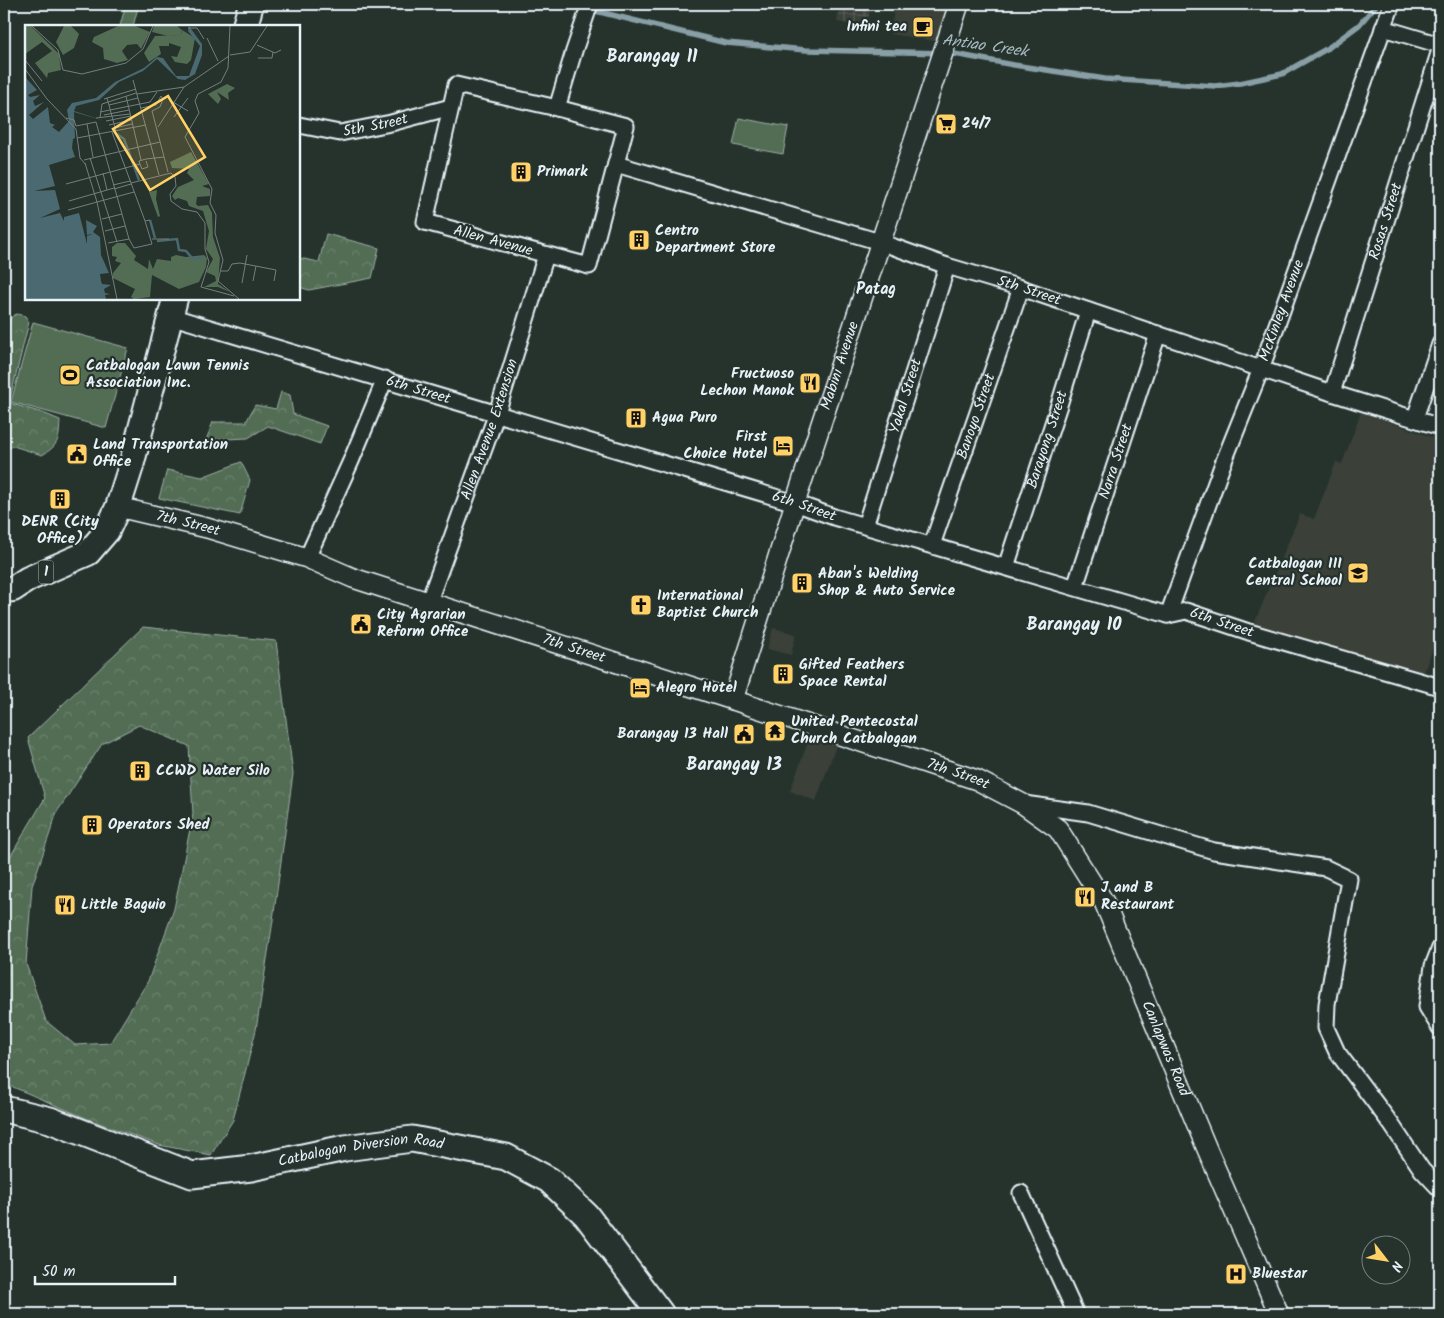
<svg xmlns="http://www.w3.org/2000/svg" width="1444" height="1318" viewBox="0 0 1444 1318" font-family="Kalam,sans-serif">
<defs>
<pattern id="industrial-grid" width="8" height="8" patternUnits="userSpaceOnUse" patternTransform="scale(1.25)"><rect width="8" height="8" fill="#3a4038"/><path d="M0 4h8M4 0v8" fill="none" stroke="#565c56"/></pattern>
<pattern id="forest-crowns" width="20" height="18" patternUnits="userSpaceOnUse" patternTransform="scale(1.25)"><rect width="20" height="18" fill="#526d54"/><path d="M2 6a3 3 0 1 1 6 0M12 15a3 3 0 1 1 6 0" fill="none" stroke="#6b826d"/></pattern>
</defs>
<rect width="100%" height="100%" fill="#26332d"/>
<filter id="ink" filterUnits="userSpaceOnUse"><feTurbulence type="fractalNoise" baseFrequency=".02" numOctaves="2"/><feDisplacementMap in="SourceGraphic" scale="10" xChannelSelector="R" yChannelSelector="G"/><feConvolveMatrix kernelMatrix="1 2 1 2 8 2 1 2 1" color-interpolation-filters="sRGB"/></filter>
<g filter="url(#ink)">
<g fill="#3a4038">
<path d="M895,4H953L940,42L890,34Z"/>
<path d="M1361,412L1440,440V629L1423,675L1253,626L1300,514L1314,519L1336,462L1342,464Z"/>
<path d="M773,628L796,634L791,655L767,649Z"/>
<path d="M810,737L836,746L816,801L790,791Z"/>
</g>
<path fill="url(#industrial-grid)" d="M840,4H871L867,27L837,22Z"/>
<g fill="url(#forest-crowns)" stroke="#9dafa6" fill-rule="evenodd">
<path d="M126,4H139L133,26H120Z"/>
<path d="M326,234L379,248L372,278L309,290L299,287V258L319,262Z"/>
<path d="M17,314L25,316L29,322L9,403L43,413L60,420C59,438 60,445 42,455L13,446L4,450V337C6,328 7,317 17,314Z"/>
<path d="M281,392L290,395L293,414L327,426L320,444L268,426L248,438L206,440L213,422H246L255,405L276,409Z"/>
<path d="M241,462L250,480L240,515L159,498L167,470L202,477Z"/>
<path d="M143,627L276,641L293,774L272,927L256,1030L233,1120L211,1155L159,1145L88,1119L13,1087L4,1088V865L7,862L45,798L28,738ZM139,725L189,746L193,814L174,909L148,981L110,1043L75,1045L46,1021L26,964L32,886L57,812L102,744Z"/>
</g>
<g fill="#526d54" stroke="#9dafa6">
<path d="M739,118L788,127L783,154L733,145Z"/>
<path d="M33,322L128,348L106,428L11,402Z"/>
</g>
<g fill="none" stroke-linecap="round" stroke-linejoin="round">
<path stroke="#899fa6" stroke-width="5.5" d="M567,4L726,43L806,50L949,53L1014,65L1105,79L1215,86L1240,83L1282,74L1328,48L1359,25L1377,4"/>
<g stroke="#e8f1f8" stroke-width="19">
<g id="minor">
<path d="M1383,28L1440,45"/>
<path d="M456,85L557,108L626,126L589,266L425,222Z"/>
<path d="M557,108L574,51L590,4"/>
<path id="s1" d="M299,125L340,133L391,123L451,107"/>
<path id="s2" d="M616,164L880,242L947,266L1021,288L1332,393L1440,427"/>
<path id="s3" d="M170,316L795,503L834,517L1168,615L1186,611L1249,632L1440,687"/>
<path id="s4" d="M1332,393L1440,50"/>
<path d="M1415,418L1440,344"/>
<path id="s5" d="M865,526L947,266"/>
<path id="s6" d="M932,545L1021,288"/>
<path d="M307,558L351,461L385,379"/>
<path id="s7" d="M1006,567L1059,405L1088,311"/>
<path id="s8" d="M1075,587L1158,334"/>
<path id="s9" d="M429,601L497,413L546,255"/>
<path id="s10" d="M1168,615L1222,466L1261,369L1392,4"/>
<path d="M1024,804L1088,813L1214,851L1326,868L1349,879L1327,1004L1326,1028L1337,1052L1391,1124L1422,1170L1440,1189"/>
<path d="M1440,948L1433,966L1427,1007L1440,1028"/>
<path d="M1021,1193L1076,1314"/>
</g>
</g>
<g stroke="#e8f1f8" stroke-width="22">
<g id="tertiary">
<path id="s11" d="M118,507L207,528L307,558L353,578L733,700L977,780L1023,804L1058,829L1104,902L1207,1149L1279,1314"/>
<path id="s12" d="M733,700L795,503L959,4"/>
</g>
</g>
<g stroke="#e8f1f8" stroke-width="28">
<g id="primary">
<path d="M245,26L251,4"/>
<path d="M4,590L13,589L28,579L88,553L107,531L118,507L131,466L175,299"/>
</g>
</g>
<g stroke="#e8f1f8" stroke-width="29">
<g id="trunk">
<path id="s13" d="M4,1109L50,1120L192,1175L251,1168L345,1148L412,1139L506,1157L549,1180L586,1215L661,1314"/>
</g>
</g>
<use href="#minor" stroke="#26332d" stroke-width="15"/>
<use href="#tertiary" stroke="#26332d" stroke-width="19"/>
<use href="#primary" stroke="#26332d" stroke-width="24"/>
<use href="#trunk" stroke="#26332d" stroke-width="25"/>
</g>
</g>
<defs>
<g id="cafe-square" transform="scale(1.125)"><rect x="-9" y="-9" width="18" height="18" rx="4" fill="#ffd166" stroke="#26332d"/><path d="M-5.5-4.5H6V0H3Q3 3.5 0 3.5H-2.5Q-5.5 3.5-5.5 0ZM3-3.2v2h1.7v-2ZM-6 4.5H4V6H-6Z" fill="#111"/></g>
<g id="supermarket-square" transform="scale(1.125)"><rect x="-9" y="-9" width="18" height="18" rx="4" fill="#ffd166" stroke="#26332d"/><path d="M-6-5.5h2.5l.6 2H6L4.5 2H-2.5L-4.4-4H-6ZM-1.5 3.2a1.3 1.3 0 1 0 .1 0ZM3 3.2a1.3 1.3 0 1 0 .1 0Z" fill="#111"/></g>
<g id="building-square" transform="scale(1.125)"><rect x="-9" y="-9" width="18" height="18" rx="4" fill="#ffd166" stroke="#26332d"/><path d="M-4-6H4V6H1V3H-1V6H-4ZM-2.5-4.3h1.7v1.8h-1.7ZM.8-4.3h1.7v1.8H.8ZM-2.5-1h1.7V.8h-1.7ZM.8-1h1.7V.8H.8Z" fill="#111"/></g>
<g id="stadium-square" transform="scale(1.125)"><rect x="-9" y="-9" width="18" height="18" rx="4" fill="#ffd166" stroke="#26332d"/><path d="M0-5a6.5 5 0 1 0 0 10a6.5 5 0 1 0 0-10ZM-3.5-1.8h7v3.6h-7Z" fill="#111"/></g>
<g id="restaurant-square" transform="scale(1.125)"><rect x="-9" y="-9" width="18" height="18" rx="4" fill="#ffd166" stroke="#26332d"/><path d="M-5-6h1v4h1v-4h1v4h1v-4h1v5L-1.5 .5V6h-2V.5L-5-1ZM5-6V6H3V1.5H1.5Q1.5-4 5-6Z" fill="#111"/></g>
<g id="hotel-square" transform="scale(1.125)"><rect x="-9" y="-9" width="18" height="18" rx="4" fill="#ffd166" stroke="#26332d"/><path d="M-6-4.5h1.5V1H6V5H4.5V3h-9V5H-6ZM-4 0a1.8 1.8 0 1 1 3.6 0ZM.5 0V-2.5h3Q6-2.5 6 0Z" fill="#111"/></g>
<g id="civic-square" transform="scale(1.125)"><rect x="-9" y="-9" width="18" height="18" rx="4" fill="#ffd166" stroke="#26332d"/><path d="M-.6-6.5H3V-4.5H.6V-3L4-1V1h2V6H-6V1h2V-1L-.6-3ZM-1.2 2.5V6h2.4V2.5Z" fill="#111"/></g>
<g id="school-square" transform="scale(1.125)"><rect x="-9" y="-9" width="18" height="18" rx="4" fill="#ffd166" stroke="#26332d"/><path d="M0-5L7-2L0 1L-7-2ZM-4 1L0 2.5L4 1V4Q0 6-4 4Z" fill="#111"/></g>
<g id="church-square" transform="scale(1.125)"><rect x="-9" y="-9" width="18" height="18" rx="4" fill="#ffd166" stroke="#26332d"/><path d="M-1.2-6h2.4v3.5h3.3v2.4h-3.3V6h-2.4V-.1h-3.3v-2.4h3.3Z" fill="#111"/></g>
<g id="temple-square" transform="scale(1.125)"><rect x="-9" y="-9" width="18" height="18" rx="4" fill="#ffd166" stroke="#26332d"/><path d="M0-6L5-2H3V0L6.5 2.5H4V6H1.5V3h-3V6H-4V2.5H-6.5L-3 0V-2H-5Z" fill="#111"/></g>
<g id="hospital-square" transform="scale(1.125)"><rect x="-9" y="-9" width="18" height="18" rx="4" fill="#ffd166" stroke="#26332d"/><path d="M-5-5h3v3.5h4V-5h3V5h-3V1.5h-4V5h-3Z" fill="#111"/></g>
</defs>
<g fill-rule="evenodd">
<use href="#cafe-square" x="923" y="27"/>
<use href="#supermarket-square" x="946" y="124"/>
<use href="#building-square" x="521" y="172"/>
<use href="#building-square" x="639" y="240"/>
<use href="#stadium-square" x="70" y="375"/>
<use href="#restaurant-square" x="810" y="383"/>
<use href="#building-square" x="636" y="418"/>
<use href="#hotel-square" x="783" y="446"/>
<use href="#civic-square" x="77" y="454"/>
<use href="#building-square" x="60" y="499"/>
<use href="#school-square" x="1358" y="573"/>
<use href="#building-square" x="802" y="583"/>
<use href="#church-square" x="641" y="605"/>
<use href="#civic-square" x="361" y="624"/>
<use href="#building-square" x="783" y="674"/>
<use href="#hotel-square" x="640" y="688"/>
<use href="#temple-square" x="775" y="731"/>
<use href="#civic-square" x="744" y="734"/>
<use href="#building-square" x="140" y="771"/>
<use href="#building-square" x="92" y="825"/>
<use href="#restaurant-square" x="1085" y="897"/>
<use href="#restaurant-square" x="65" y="905"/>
<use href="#hospital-square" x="1236" y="1274"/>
</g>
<g text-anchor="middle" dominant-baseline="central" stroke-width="4.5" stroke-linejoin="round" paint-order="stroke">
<rect fill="#26332d" stroke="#aeb8bb" stroke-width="1" x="38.5" y="560.5" width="15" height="23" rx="4"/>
<g font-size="14" font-weight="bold" fill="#e8f1f8">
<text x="46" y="572">1</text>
</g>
<g font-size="15" font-weight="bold" fill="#e8f1f8" stroke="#26332d" text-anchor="start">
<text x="907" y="27" text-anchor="end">Infini tea</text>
<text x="962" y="124">24/7</text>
<text x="537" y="172">Primark</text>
<text x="655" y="231">Centro<tspan x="655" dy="17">Department Store</tspan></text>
<text x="86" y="366">Catbalogan Lawn Tennis<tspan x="86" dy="17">Association Inc.</tspan></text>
<text x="794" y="374" text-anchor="end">Fructuoso<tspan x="794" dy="17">Lechon Manok</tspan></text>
<text x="652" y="418">Agua Puro</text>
<text x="767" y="437" text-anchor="end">First<tspan x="767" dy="17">Choice Hotel</tspan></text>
<text x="93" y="445">Land Transportation<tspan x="93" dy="17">Office</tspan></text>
<text x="60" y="522" text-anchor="middle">DENR (City<tspan x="60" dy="17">Office)</tspan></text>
<text x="1342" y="564" text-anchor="end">Catbalogan III<tspan x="1342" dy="17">Central School</tspan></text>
<text x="818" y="574">Aban's Welding<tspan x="818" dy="17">Shop &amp; Auto Service</tspan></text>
<text x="657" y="596">International<tspan x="657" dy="17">Baptist Church</tspan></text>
<text x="377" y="615">City Agrarian<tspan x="377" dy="17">Reform Office</tspan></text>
<text x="799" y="665">Gifted Feathers<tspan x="799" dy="17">Space Rental</tspan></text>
<text x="656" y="688">Alegro Hotel</text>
<text x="791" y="722">United Pentecostal<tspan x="791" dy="17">Church Catbalogan</tspan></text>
<text x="728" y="734" text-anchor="end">Barangay 13 Hall</text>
<text x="156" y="771">CCWD Water Silo</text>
<text x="108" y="825">Operators Shed</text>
<text x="1101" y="888">J and B<tspan x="1101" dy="17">Restaurant</tspan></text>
<text x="81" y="905">Little Baguio</text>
<text x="1252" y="1274">Bluestar</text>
</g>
<g font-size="15" fill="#e8f1f8" stroke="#26332d">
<text stroke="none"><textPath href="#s1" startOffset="78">5th Street</textPath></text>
<text stroke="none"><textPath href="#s4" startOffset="180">Rosas Street</textPath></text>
<text transform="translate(493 241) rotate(15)">Allen Avenue</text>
<text stroke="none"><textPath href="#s2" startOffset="432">5th Street</textPath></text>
<text stroke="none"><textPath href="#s10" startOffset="325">McKinley Avenue</textPath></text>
<text stroke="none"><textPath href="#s12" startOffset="351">Mabini Avenue</textPath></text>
<text stroke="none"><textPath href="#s3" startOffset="259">6th Street</textPath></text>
<text stroke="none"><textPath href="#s5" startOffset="136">Yakal Street</textPath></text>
<text stroke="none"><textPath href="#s6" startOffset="136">Banoyo Street</textPath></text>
<text stroke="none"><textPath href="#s9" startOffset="182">Allen Avenue Extension</textPath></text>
<text stroke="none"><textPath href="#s7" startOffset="134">Barayong Street</textPath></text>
<text stroke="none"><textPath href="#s8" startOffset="132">Narra Street</textPath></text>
<text stroke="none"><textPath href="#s3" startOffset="662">6th Street</textPath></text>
<text stroke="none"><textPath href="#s11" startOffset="72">7th Street</textPath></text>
<text stroke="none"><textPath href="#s3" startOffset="1098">6th Street</textPath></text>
<text stroke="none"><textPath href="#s11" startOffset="478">7th Street</textPath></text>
<text stroke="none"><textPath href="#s11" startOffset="882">7th Street</textPath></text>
<text stroke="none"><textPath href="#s11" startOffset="1242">Canlapwas Road</textPath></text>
<text stroke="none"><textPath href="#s13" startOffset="371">Catbalogan Diversion Road</textPath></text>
</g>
<g font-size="16" font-style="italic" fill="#a9bbc2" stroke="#26332d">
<text transform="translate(985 46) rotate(8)">Antiao Creek</text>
</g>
<g font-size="16" font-weight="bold" fill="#e8f1f8" stroke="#26332d">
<text x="876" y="289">Patag</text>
</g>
<g font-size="18" font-weight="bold" fill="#e8f1f8" stroke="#26332d">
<text x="652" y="57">Barangay 11</text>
<text x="1074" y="625">Barangay 10</text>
<text x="734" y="765">Barangay 13</text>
</g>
</g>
<g transform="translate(25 25)">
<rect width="275" height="275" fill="#26332d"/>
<path d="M0,1H6L34,29L36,45L23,48L22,53L10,38L27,26L17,17L0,29ZM39,1H46L54,9L49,23L38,30L31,17ZM93,1H110L125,7L116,24L112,19L102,20L97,26L103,35L92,38L79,34L78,23L67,17L69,12ZM157,5L170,13L166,35L162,39L150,37L146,31L152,32L156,22L144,18V21H134L136,29L124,37L119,28L130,11L156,10ZM202,59L210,63L203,68L204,75L192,67L196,74L193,79L183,69ZM166,127L184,159L177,161L185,164V171L172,172L171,179L173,181L183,180L187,188L188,212L195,233L193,259L205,267L193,262H179L191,256L190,251L181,247L188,234L181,224L184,206L178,186L164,181L162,176L153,173L150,175L147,171L153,162L169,155L162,148L164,144L147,143L145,137ZM92,218H100L111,231L109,235L123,244L124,234L128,244L132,234L146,236V232L151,230L161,232L179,230L182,233L181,242L174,257L154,264L127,250L125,272L109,274L106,272L110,264L88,253V248L96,238L90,236L92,232L87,231V222Z" fill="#526d54"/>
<path d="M129,1H152L157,5L156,10L143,11L127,7ZM132,165L131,174L135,191L133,192L124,167Z" fill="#526d54"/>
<path d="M164,1L177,19V30L170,49L160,55L153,54L132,34L118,46L94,57L74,75L51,81L49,86L80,96L88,106L80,96L49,87L50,113L48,114L47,123L50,132L24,140L30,161L9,166L30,165L35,184L15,193L35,188L39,196V192L54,188L62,219V211L68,209L62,210L61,195L72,201L68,207L75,212L76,230L84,248L75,249L76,256L77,259L86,260L79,264L80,268L85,269L80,270L81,274H0V52L12,65L3,70L5,72L15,70L8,76L10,81L19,77L4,90L8,94L23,82L25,98L30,100L27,102L34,107L44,96L42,85L47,78L71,73L90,57L119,43L132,32L138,33L151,51H164L175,21L163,6Z" fill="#4a6970"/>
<path fill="none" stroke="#4a6970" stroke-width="2.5" d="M89,107L99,114L114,155M125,195L130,213M39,197L55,274M132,216L152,214L154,225L161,226L168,234L178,233M0,272L39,196M13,274L37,201"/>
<path fill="none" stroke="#747f7e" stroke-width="1" d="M7,1L33,25L38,45L57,49L101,38L118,24L128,1M205,1L203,43L196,57L173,69L170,76L174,88L160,112L187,164L185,178L191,190L190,208L198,235L193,256L214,274M163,3H172L179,14M182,13L193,36M232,20L250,28L256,25M205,30L225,27L242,1M233,33H247L248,27M0,35L17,56M0,44L22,74L51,104L55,133L61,140M108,55L134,150M112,69L159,62M101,71L116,135M136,71L138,74L135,82L127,86L143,147M82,73L91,106M79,74L111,64M148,77L163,86M84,80L113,73M116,83L131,80L136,71M75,87L125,77L132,67M79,90L104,85M149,92L163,73M41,93L49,95L51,101L71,97L104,214L109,223L127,219L120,196L125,195M71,93L105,89M75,93L77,79L111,68M81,96L106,91M62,99L68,132M84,100L106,95M133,102L159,62L204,31M90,103L107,99M87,107L106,158M52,113L121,100M65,133L92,217M59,135L135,117M60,138L72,177L109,167M115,139L117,144L123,142L121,136M78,148L82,165M41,159L115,139L114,136L121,134L139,132M88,160L105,156M89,164L106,159M44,176L89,163M43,185L72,177L92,274M77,194L97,189M120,196L106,158L146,148L150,152L151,161L145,169L146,176L157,184L172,187L180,198V224L184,237L176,262L209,271M80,206L100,201M127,214H144M83,218L104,214M196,246H203L207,239L215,238L251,245L249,256M228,256L231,241M217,258L222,230"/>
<path fill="#ffd166" fill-opacity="0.15" stroke="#ffd166" stroke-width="2.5" d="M143,71L180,132L125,165L88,104Z"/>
<rect width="275" height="275" fill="none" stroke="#e8f1f8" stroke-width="2.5"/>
</g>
<rect width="1444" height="1318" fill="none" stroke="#26332d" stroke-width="20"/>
<rect x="10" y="10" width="1424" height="1298" fill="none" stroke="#e8f1f8" stroke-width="2" filter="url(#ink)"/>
<g transform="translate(1386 1260) rotate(121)"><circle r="24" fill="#26332d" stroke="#747f7e"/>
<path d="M0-4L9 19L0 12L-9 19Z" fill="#ffd166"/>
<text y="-8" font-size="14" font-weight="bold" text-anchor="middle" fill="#e8f1f8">N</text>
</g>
<path d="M35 1276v8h140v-8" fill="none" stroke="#e8f1f8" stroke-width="2.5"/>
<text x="42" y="1276" font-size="15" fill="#e8f1f8" stroke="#26332d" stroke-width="4" paint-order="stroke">50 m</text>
</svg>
